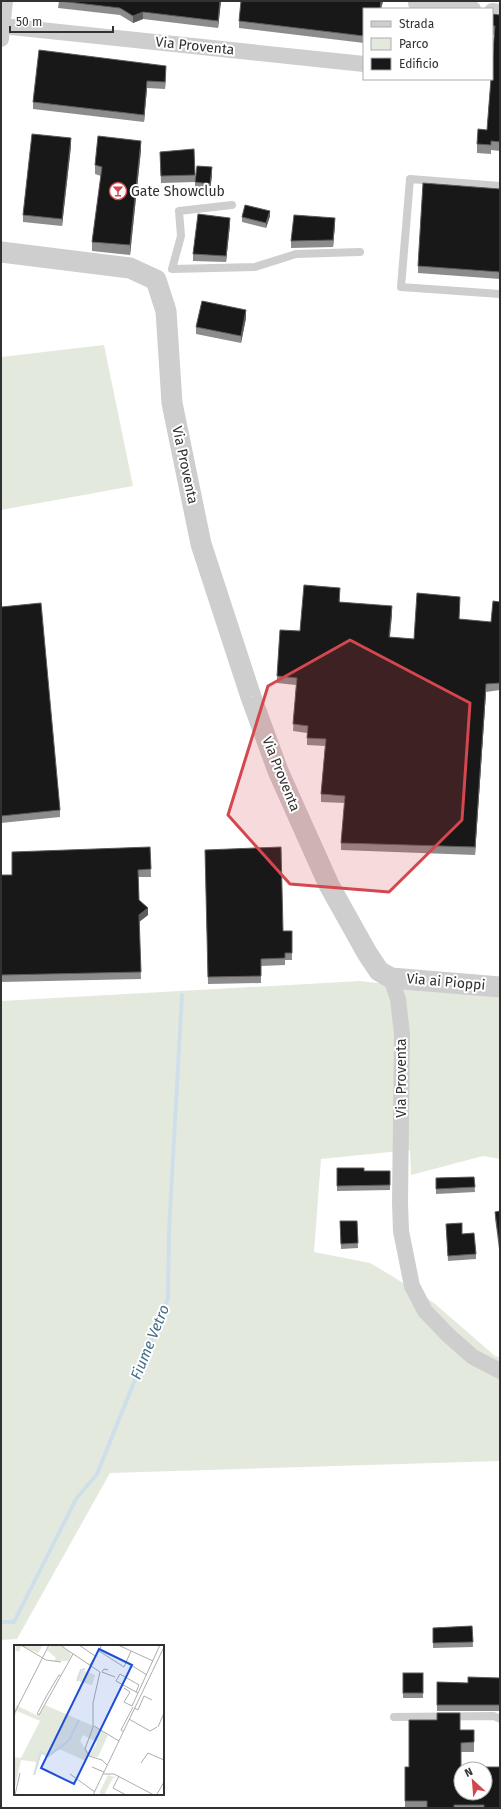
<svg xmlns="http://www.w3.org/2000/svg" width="501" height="1809" viewBox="0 0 501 1809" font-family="'Fira Sans',sans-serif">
<rect width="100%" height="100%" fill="#fff"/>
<g fill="#e4e9de">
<path d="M104,345L133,486L1,510V357Z"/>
<path d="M360,981L500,997V1159L483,1156L411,1175L410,1150L321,1159L314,1252L370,1263L392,1276L434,1303L495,1356L500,1357V1461L110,1473L17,1639L1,1640V1001Z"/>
</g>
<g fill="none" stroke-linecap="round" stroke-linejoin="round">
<path stroke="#cfdfea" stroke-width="4" d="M1,1622H14L76,1499L97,1474L168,1298L169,1231L182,995"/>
<g stroke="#cecece" stroke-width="8">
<path d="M500,186L410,179L401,287L500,294"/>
<path d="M232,205L179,211L181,236L172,269L255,267L296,254L360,252"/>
<path d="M394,1717L494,1716L500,1719"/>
</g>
<g stroke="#cecece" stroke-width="16">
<path d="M416,3L473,9"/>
<path d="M492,11L500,12"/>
<path d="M2,26L364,64"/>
<path d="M1,39L5,1"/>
<path d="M391,978L398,999L402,1034L400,1203L401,1231L412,1286L425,1311L448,1335L473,1357L500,1371"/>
</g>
<path stroke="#cecece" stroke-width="21" d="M1,252L130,268L156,280L166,311L172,403L201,544L251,697L278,771L329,885L367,953L379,971L391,978L500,987"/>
</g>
<g fill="#8c8c8c">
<path d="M59,1H221L218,28L143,19L133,23L120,15L58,8Z"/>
<path d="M383,1L381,9H364V43L239,28V21Z"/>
<path d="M492,14L500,15V151L491,150V154L477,153V144L487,130L494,35H492Z"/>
<path d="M166,73L165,89L147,88L144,122L33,109V102Z"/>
<path d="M71,146L62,226L23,222V215Z"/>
<path d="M141,150L130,255L92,251V242L101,176L95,174V165Z"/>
<path d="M160,152L195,175V182L161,183Z"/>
<path d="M212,175L210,191L195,189V182Z"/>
<path d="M500,189V279L418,273V266Z"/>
<path d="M270,216L266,228L242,222V217Z"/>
<path d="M230,224L226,262L193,261V254Z"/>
<path d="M335,225L333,247L291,248V241Z"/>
<path d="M246,318L241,343L196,334V327Z"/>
<path d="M340,596V602L392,614L390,637L414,639L460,604L459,619L491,622L500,602V690L486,692L475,855L341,850V843L345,803L321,802V794L325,746L307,745V733L293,731L296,685L277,683V676L300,631Z"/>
<path d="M1,607L60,810V817L1,823Z"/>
<path d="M150,847L151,877H138L139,900L148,915L139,922L141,979L1,982V875H12Z"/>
<path d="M205,850L283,931H292V960H285V965L261,966V983L208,984Z"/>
<path d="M337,1168L364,1171H390V1190L337,1191Z"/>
<path d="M474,1177L475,1192L436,1194V1178Z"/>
<path d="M500,1211V1257L495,1218V1212Z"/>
<path d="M340,1221H357L358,1248L341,1249Z"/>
<path d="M446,1224L462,1234L476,1254V1259L448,1261Z"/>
<path d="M472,1626L473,1647L433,1648V1628Z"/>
<rect x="403" y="1673" width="20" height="25"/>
<path d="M500,1678V1711H437V1682L468,1683Z"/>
<path d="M460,1730H474V1752H461V1767L500,1808H405V1767H409Z"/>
</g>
<g fill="#5d5d5d">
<path d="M220,1H221L218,28V21Z"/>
<path d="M381,1H383L381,9H380Z"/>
<path d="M143,12V19L133,23V16Z"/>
<path d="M166,66V73L165,89V82Z"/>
<path d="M147,81V88L144,122V115Z"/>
<path d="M71,138V146L62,226V219Z"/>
<path d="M141,141V150L130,255V245Z"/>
<path d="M212,167V175L210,191V184Z"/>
<path d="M270,211V216L266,228V223Z"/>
<path d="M230,218V224L226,262V256Z"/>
<path d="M335,218V225L333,247V240Z"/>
<path d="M246,310V318L241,343V336Z"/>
<path d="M392,606V614L389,644V637Z"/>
<path d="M486,684V692L475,855V847Z"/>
<path d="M148,908V915L139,922V915Z"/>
</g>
<g fill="#181818" stroke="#5d5d5d" fill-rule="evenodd">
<path d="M59,1H220L218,21L143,12L133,16L120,8Z"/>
<path d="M241,1H381L380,9H364V36L239,21Z"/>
<path d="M492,14L500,15V142L491,141V145L477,144L478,129L487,130L491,79H492V64L495,26H492Z"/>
<path d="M39,50L166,66L165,82L147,81L144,115L33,102Z"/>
<path d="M32,134L71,138L62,219L23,215Z"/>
<path d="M98,136L141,141L130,245L92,242L102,167L95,165Z"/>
<path d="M194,149L195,175L161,176L160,152Z"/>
<path d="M197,166L212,167L210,184L195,182Z"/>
<path d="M423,183L500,189V272L418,266Z"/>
<path d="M245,205L270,211L266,223L242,217Z"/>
<path d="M198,214L230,218L226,256L193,254Z"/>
<path d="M294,215L335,218L333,240L291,241Z"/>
<path d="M202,301L246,310L241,336L196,327Z"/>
<path d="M304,585L340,588L339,602L392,606L389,637L414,639L417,593L460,597L459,619L491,622L493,601L500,602V683L486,684L475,847L341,843L345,796L321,794L326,739L307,738L308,726L293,724L297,678L277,676L280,630L300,631Z"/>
<path d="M41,603L60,810L1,816V607Z"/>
<path d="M150,847L151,869L138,870L139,900L148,908L139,915L141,972L1,975V875H12V852Z"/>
<path d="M281,847L283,931H292V953H285V958L261,959V976L208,977L205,850Z"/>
<path d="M337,1168H364V1171H390V1185L337,1186Z"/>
<path d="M474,1177L475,1187L436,1189V1178Z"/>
<path d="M500,1211V1250L495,1212Z"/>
<path d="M340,1221H357L358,1243L341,1244Z"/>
<path d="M462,1223V1234L474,1233L476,1254L448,1256L446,1224Z"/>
<path d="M472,1626L473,1642L433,1643V1628Z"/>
<rect x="403" y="1673" width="20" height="20"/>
<path d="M468,1677L500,1678V1705H437V1682L468,1683Z"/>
<path d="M437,1713H460V1730H474V1742L461,1743V1767H500V1808H484V1805H454V1808H427V1801H405V1767H409V1720H437ZM461,1769H485V1793H461Z"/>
</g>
<path fill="#d4474e" fill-opacity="0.2" stroke="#d4474e" stroke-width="3" stroke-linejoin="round" d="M350,640L470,703L462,820L389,892L290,884L228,815L268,686Z"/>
<defs>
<g id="bar-ring" transform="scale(0.9)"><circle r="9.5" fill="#fff" stroke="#d4474e" stroke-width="1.5"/><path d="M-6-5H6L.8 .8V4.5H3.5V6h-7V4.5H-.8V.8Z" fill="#d4474e"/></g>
</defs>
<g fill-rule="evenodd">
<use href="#bar-ring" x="118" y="191"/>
</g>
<g text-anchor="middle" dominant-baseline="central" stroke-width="4" stroke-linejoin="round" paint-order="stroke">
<g font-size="14" fill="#313131" stroke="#fff">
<text transform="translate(195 46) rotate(6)">Via Proventa</text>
<text transform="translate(185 465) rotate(78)">Via Proventa</text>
<text transform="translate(281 774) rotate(68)">Via Proventa</text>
<text transform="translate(446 982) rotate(5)">Via ai Pioppi</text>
<text transform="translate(401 1078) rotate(-90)">Via Proventa</text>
</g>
<g font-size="14" fill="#313131" stroke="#fff" text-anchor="start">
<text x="131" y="191">Gate Showclub</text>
</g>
<g font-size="15" font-style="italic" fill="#466f8b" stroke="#fff">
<text transform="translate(150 1342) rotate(-68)">Fiume Vetro</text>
</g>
</g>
<g transform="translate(14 1645)">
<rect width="150" height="150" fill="#fff"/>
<path d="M3,0H25L28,2L24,8L7,1L5,7L1,5ZM37,0H44L56,7L57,11L54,16H40L42,13L33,5ZM68,25L81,30L78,40L64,36L63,32ZM2,60L24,71L31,60L77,80L94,90L84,112L74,111L72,116L45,104L34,112L27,109L21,129L22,117L7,115L0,147V112L7,113L26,76L3,66L0,73ZM69,90L83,97L76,110L66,96ZM94,130L103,133H99L91,148L93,150H90L85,148Z" fill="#e4e9de" fill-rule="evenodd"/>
<path fill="none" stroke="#cfdfea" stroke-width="2" d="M63,36L67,25L71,24M20,130L27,107L34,111L44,104L55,95L65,75"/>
<path fill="none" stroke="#adadad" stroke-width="1" d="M7,0L32,15L47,17M46,0L86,27L79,58V82L71,104L75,111L88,115L93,120M65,0L81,11M104,0L139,16M85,6L110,22L117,6M112,17L133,30M76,20L88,0M94,25L90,24L88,27L101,32M110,43L116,47L110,57L118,61L146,0M122,47L125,40L106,29L102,36L122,47L124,48M120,63L124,65L130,51L138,55M0,69L35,0M25,70L59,9M25,70L23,69L33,50L45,30L47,31M115,74L136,86L143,82M80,81L105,96M144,82L150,68M109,86L107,85L119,62M127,118L134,108L150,115M78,122L90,127M56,129L81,147M89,129H100L140,150M105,131L99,143L112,150M143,149L150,137M1,150L6,128M79,150L150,2"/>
<path fill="#1d4ed8" fill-opacity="0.15" stroke="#1d4ed8" stroke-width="2" d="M85,4L118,20L60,139L27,123Z"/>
<rect width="150" height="150" fill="none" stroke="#313131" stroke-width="2"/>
</g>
<rect width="501" height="1809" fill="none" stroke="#313131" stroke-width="4"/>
<rect x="363" y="8" width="130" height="72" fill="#ffffff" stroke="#adadad"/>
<rect x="371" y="21" width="20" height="6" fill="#cecece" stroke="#adadad"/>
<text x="399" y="28" font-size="12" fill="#313131">Strada</text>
<rect x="371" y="38" width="20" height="12" fill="#e4e9de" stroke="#adadad"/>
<text x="399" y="48" font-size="12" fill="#313131">Parco</text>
<rect x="371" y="58" width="20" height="12" fill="#181818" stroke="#adadad"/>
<text x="399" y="68" font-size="12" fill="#313131">Edificio</text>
<g transform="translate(473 1781) rotate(334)"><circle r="19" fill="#ffffff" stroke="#adadad"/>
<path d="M0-3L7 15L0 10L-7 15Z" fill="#d4474e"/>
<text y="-6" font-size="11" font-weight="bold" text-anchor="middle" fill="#313131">N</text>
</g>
<path d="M10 26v6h103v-6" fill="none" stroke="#313131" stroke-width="2"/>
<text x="16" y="26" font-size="12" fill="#313131" stroke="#ffffff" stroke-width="3" paint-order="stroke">50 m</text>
</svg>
